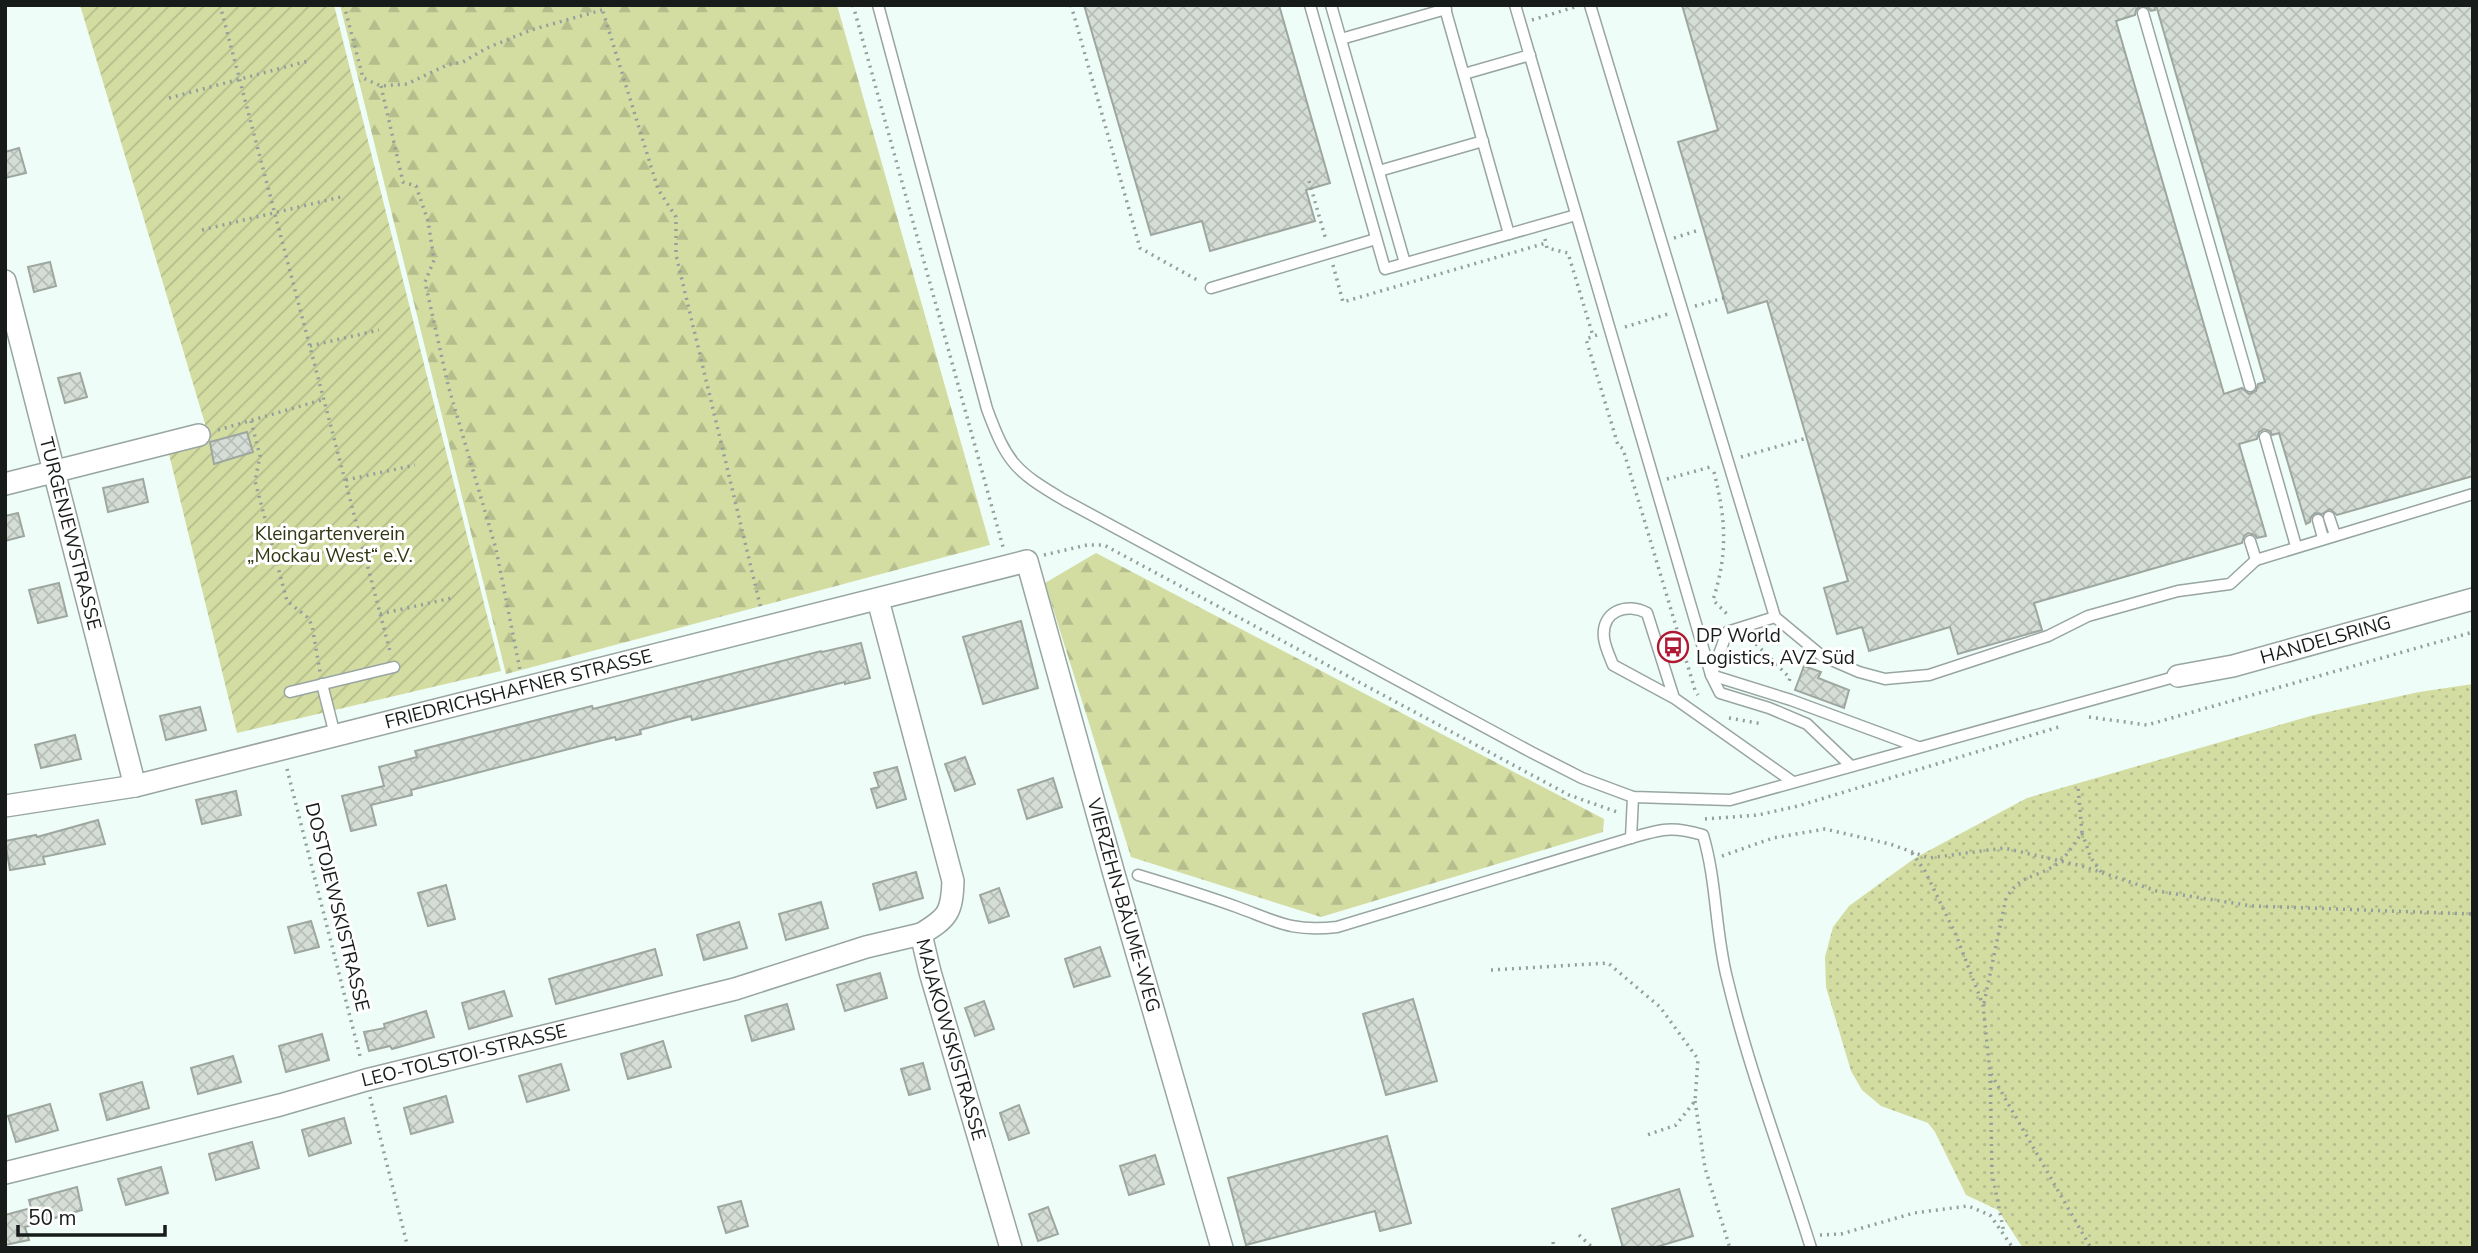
<svg xmlns="http://www.w3.org/2000/svg" width="2478" height="1253" viewBox="0 0 2478 1253" font-family="'Nunito Sans',sans-serif">
<defs>
<pattern id="grass-dots" width="8" height="8" patternUnits="userSpaceOnUse" patternTransform="scale(1.75)"><rect width="8" height="8" fill="#d3dda2"/><path d="M2 2h.1M6 6h.1" fill="none" stroke="#b4bd8b" stroke-width="1.8" stroke-linecap="round"/></pattern>
<pattern id="forest-firs" width="22" height="20" patternUnits="userSpaceOnUse" patternTransform="scale(1.75)"><rect width="22" height="20" fill="#d3dda2"/><path d="M5 1l3.5 6h-7zM16 11l3.5 6h-7z" fill="#b4bd8b"/></pattern>
<pattern id="garden-furrows" width="10" height="10" patternUnits="userSpaceOnUse" patternTransform="scale(1.75)"><rect width="10" height="10" fill="#d3dda2"/><path d="M-1 1l2-2M0 10L10 0M9 11l2-2" fill="none" stroke="#b4bd8b"/></pattern>
<pattern id="building-cross-hatch" width="8" height="8" patternUnits="userSpaceOnUse" patternTransform="scale(1.75)"><rect width="8" height="8" fill="#d5ded6"/><path d="M0 0l8 8M0 8l8-8" fill="none" stroke="#b6beb7"/></pattern>
</defs>
<rect width="100%" height="100%" fill="#effdf9"/>
<path fill="url(#grass-dots)" d="M2473,684V1248H2023L1998,1210L1966,1195L1935,1132L1928,1123L1881,1106L1862,1090L1851,1071L1826,987L1825,957L1833,927L1849,906L1915,858L2027,798L2314,715L2419,692Z"/>
<g fill="url(#forest-firs)">
<path d="M340,5H837L990,545L506,674Z"/>
<path d="M1096,553L1604,819L1603,832L1321,917L1131,857L1045,583Z"/>
</g>
<path fill="url(#garden-furrows)" d="M80,5H334L501,671L237,733L168,450L209,437Z"/>
<g fill="url(#building-cross-hatch)" stroke="#9ea79f" stroke-width="2">
<path d="M1084,5H1279L1330,183L1306,190L1315,221L1210,251L1202,221L1151,235Z"/>
<path d="M1682,5H2154L2155,10L2151,11L2146,6H2140L2136,10L2135,15L2116,21L2224,394L2242,388L2249,394L2256,391L2258,384L2265,382L2156,5H2473V476L2337,515L2330,509L2322,514L2315,513L2311,517L2310,522L2306,524L2279,433L2272,435L2270,431L2264,429L2259,432L2257,439L2239,444L2266,536L2257,538L2255,535L2248,533L2244,536L2242,543L2034,603L2042,630L1958,654L1950,627L1869,651L1862,627L1837,634L1824,588L1848,581L1767,301L1728,313L1678,142L1718,130Z"/>
<path d="M19,148L26,173L5,178V152Z"/>
<path d="M50,262L56,286L34,292L28,267Z"/>
<path d="M80,373L87,397L65,403L58,378Z"/>
<path d="M247,432L253,452L214,464L210,442Z"/>
<path d="M143,479L148,502L108,512L103,488Z"/>
<path d="M18,513L24,536L5,541V516Z"/>
<path d="M59,583L67,616L38,623L29,590Z"/>
<path d="M1021,621L1038,688L983,704L963,637Z"/>
<path d="M861,643L870,678L845,684V682L692,720L691,716L640,730L641,734L616,740L615,737L411,790L412,795L371,805L376,825L351,831L342,796L384,786L379,767L417,757L415,751L592,706L593,709L821,651L822,652Z"/>
<path d="M1804,666L1821,672L1818,678L1849,690L1844,708L1795,690Z"/>
<path d="M200,707L206,730L166,740L160,716Z"/>
<path d="M75,735L81,759L41,768L35,745Z"/>
<path d="M965,757L975,784L955,791L945,764Z"/>
<path d="M897,767L906,799L877,808L871,789L879,787L874,773Z"/>
<path d="M1053,778L1062,807L1027,819L1018,790Z"/>
<path d="M236,791L241,815L202,824L196,800Z"/>
<path d="M98,820L105,844L43,857L45,864L10,870L5,841L36,835L37,837Z"/>
<path d="M916,872L923,898L880,910L873,884Z"/>
<path d="M446,885L455,919L428,926L418,893Z"/>
<path d="M999,888L1009,916L989,923L980,895Z"/>
<path d="M821,902L828,928L786,940L779,914Z"/>
<path d="M311,921L319,947L295,953L288,927Z"/>
<path d="M739,922L747,948L704,960L697,935Z"/>
<path d="M1100,947L1110,976L1074,987L1065,959Z"/>
<path d="M655,949L662,975L556,1004L549,979Z"/>
<path d="M880,973L887,998L845,1011L837,985Z"/>
<path d="M504,991L512,1016L469,1029L462,1003Z"/>
<path d="M1413,999L1437,1081L1386,1095L1363,1014Z"/>
<path d="M984,1001L994,1029L975,1036L965,1008Z"/>
<path d="M787,1004L794,1029L752,1041L745,1016Z"/>
<path d="M426,1011L434,1037L392,1049L390,1046L369,1051L364,1032L385,1028L384,1024Z"/>
<path d="M322,1034L329,1060L286,1072L279,1046Z"/>
<path d="M663,1041L671,1067L628,1079L621,1054Z"/>
<path d="M233,1056L241,1082L198,1094L191,1068Z"/>
<path d="M923,1063L930,1089L909,1095L901,1069Z"/>
<path d="M561,1064L569,1090L527,1102L519,1076Z"/>
<path d="M142,1082L149,1108L107,1120L100,1094Z"/>
<path d="M446,1096L453,1122L411,1134L404,1108Z"/>
<path d="M50,1104L58,1130L16,1142L8,1116Z"/>
<path d="M1019,1105L1029,1133L1009,1140L1000,1113Z"/>
<path d="M344,1118L351,1143L309,1156L302,1130Z"/>
<path d="M1387,1136L1411,1223L1380,1231L1375,1211L1246,1245L1228,1178Z"/>
<path d="M252,1142L259,1168L216,1180L209,1154Z"/>
<path d="M1155,1155L1164,1184L1129,1195L1120,1166Z"/>
<path d="M161,1167L168,1193L126,1205L118,1179Z"/>
<path d="M77,1187L82,1210L25,1227L29,1240L5,1245V1215L31,1208L29,1200Z"/>
<path d="M1679,1189L1693,1236L1653,1248H1623L1612,1209Z"/>
<path d="M741,1201L748,1226L726,1233L718,1207Z"/>
<path d="M1048,1207L1058,1234L1038,1241L1029,1214Z"/>
</g>
<g fill="none" stroke-linecap="round" stroke-linejoin="round">
<g stroke="#98a5a2" stroke-width="13">
<g id="service">
<path d="M878,5L987,409C1007,463 1015,471 1064,500L1531,752L1582,778L1633,797L1730,800L2178,676"/>
<path d="M1310,5L1385,269L1576,215"/>
<path d="M1331,5L1405,263"/>
<path d="M1444,5L1509,234"/>
<path d="M1515,5L1711,675L1720,693L1769,708L1807,724L1851,766"/>
<path d="M1590,5L1775,617L1822,656L1859,672L1885,679L1929,675L2048,636L2088,616L2178,591L2230,584L2256,560L2473,494"/>
<path d="M2143,13L2250,386"/>
<path d="M1341,39L1446,9"/>
<path d="M1464,74L1530,55"/>
<path d="M1379,171L1483,141"/>
<path d="M1211,288L1376,239"/>
<path d="M2265,437L2296,546"/>
<path d="M2329,517L2335,535"/>
<path d="M2318,520L2323,538"/>
<path d="M2250,541L2256,560"/>
<path d="M1712,674L1727,632L1775,617"/>
<path d="M1711,675L1791,700L1918,747"/>
<path d="M322,684L335,735"/>
<path d="M290,692L394,667"/>
<path d="M1674,698L1613,665C1610,657 1605,647 1604,638C1601,611 1627,602 1647,613L1674,698L1793,782"/>
<path d="M1631,838C1661,829 1672,826 1703,835C1717,882 1715,931 1727,978C1749,1070 1783,1158 1811,1248"/>
<path d="M1138,875C1171,885 1204,895 1237,907C1278,922 1291,932 1337,927L1631,838L1633,797"/>
</g>
</g>
<g stroke="#98a5a2" stroke-width="24">
<g id="minor">
<path id="s1" d="M5,281L135,786"/>
<path d="M5,484L199,435"/>
<path id="s2" d="M878,600L953,881C952,912 948,918 921,934L930,972L1011,1248"/>
<path id="s3" d="M2178,676L2233,666L2473,599"/>
<path id="s4" d="M5,806L135,786L1027,561L1114,874L1222,1248"/>
<path id="s5" d="M5,1173L280,1105L366,1080L735,989L866,947L921,934"/>
</g>
</g>
<g stroke="#949e9c" stroke-width="3.5" stroke-dasharray="2 5" stroke-linecap="butt">
<path d="M220,5L391,655"/>
<path d="M344,5L363,78L381,86L407,84L447,65L463,62L487,48L531,30L602,10"/>
<path d="M601,5L658,189L676,217V255L761,609"/>
<path d="M853,5L1003,547"/>
<path d="M1071,5L1140,248L1199,281"/>
<path d="M1532,20L1575,7"/>
<path d="M381,86L403,182L416,186L428,221L434,260L425,282L448,385L496,549L520,670"/>
<path d="M169,98L308,61"/>
<path d="M1309,181L1326,240"/>
<path d="M202,230L345,196"/>
<path d="M1674,238L1696,231"/>
<path d="M1545,239L1547,248L1568,253L1593,336"/>
<path d="M1333,265L1343,302L1546,243"/>
<path d="M1695,306L1724,298"/>
<path d="M1625,327L1668,314"/>
<path d="M1597,335L1586,339L1618,445L1623,449L1695,690L1698,695"/>
<path d="M310,346L379,330"/>
<path d="M251,421L260,456L255,481L287,601L307,617L312,625L320,672"/>
<path d="M218,430L325,399"/>
<path d="M1741,457L1807,438"/>
<path d="M1714,472C1726,520 1728,553 1713,600L1729,616"/>
<path d="M1667,479L1714,466"/>
<path d="M346,480L415,465"/>
<path d="M1044,555L1087,545H1104L1569,795L1617,812"/>
<path d="M380,614L452,598"/>
<path d="M1751,639L1790,678L1788,685"/>
<path d="M2089,717L2147,725L2473,632"/>
<path d="M1729,718L1763,724"/>
<path d="M287,769L361,1060"/>
<path d="M1705,819L1758,815L1798,806L2062,726"/>
<path d="M2082,833L2091,858L2101,872"/>
<path d="M1912,853L1925,871L1956,935L1983,1005L1990,1072L2091,1248"/>
<path d="M1722,856L1773,838L1825,829L1890,844L1929,858L2004,848L2082,866L2157,891L2252,906L2473,914"/>
<path d="M1491,970L1608,963L1660,1007L1698,1059L1695,1101L1676,1125L1647,1135"/>
<path d="M1984,1003L2006,898C2022,874 2030,880 2052,867C2065,861 2073,844 2082,833L2078,787"/>
<path d="M1990,1074L1992,1173L2004,1233"/>
<path d="M370,1097L408,1248"/>
<path d="M1695,1101L1705,1168L1730,1248"/>
<path d="M1579,1235L1593,1248"/>
<path d="M1820,1235L1841,1234L1914,1213L1968,1206L1990,1215L2013,1248"/>
<path d="M1553,1242L1554,1248"/>
</g>
<use href="#service" stroke="#fff" stroke-width="10"/>
<use href="#minor" stroke="#fff" stroke-width="21"/>
</g>
<defs>
<g id="bus-ring" transform="scale(1.575)"><circle r="9.5" fill="#fff" stroke="#ae1a33" stroke-width="1.5"/><path d="M-5-6H5V4H4V6H2V4H-2V6H-4V4H-5ZM-3.5-4V0h7V-4ZM-3.5 1.2v1.5H-2V1.2ZM2 1.2v1.5H3.5V1.2Z" fill="#ae1a33"/></g>
</defs>
<g fill-rule="evenodd">
<use href="#bus-ring" x="1673" y="647"/>
</g>
<g text-anchor="middle" dominant-baseline="central" stroke-width="6" stroke-linejoin="round" paint-order="stroke">
<g font-size="19" fill="#171c1b" stroke="#fff">
<text stroke="none"><textPath href="#s1" startOffset="261">TURGENJEWSTRASSE</textPath></text>
<text stroke="none"><textPath href="#s3" startOffset="152">HANDELSRING</textPath></text>
<text stroke="none"><textPath href="#s4" startOffset="527">FRIEDRICHSHAFNER STRASSE</textPath></text>
<text stroke="none"><textPath href="#s4" startOffset="1409">VIERZEHN-BÄUME-WEG</textPath></text>
<text transform="translate(337 907) rotate(76)">DOSTOJEWSKISTRASSE</text>
<text stroke="none"><textPath href="#s2" startOffset="467">MAJAKOWSKISTRASSE</textPath></text>
<text stroke="none"><textPath href="#s5" startOffset="474">LEO-TOLSTOI-STRASSE</textPath></text>
</g>
<g font-size="19" fill="#323613" stroke="#fff">
<text x="330" y="534">Kleingartenverein<tspan x="330" dy="22">„Mockau West“ e.V.</tspan></text>
</g>
<g font-size="19" fill="#171c1b" stroke="#fff" text-anchor="start">
<text x="1696" y="636">DP World<tspan x="1696" dy="22">Logistics, AVZ Süd</tspan></text>
</g>
</g>
<rect width="2478" height="1253" fill="none" stroke="#171c1b" stroke-width="14"/>
<path d="M18 1225v10h147v-10" fill="none" stroke="#171c1b" stroke-width="3.5"/>
<text x="28" y="1225" font-size="21" fill="#171c1b" stroke="#ffffff" stroke-width="5" paint-order="stroke">50 m</text>
</svg>
